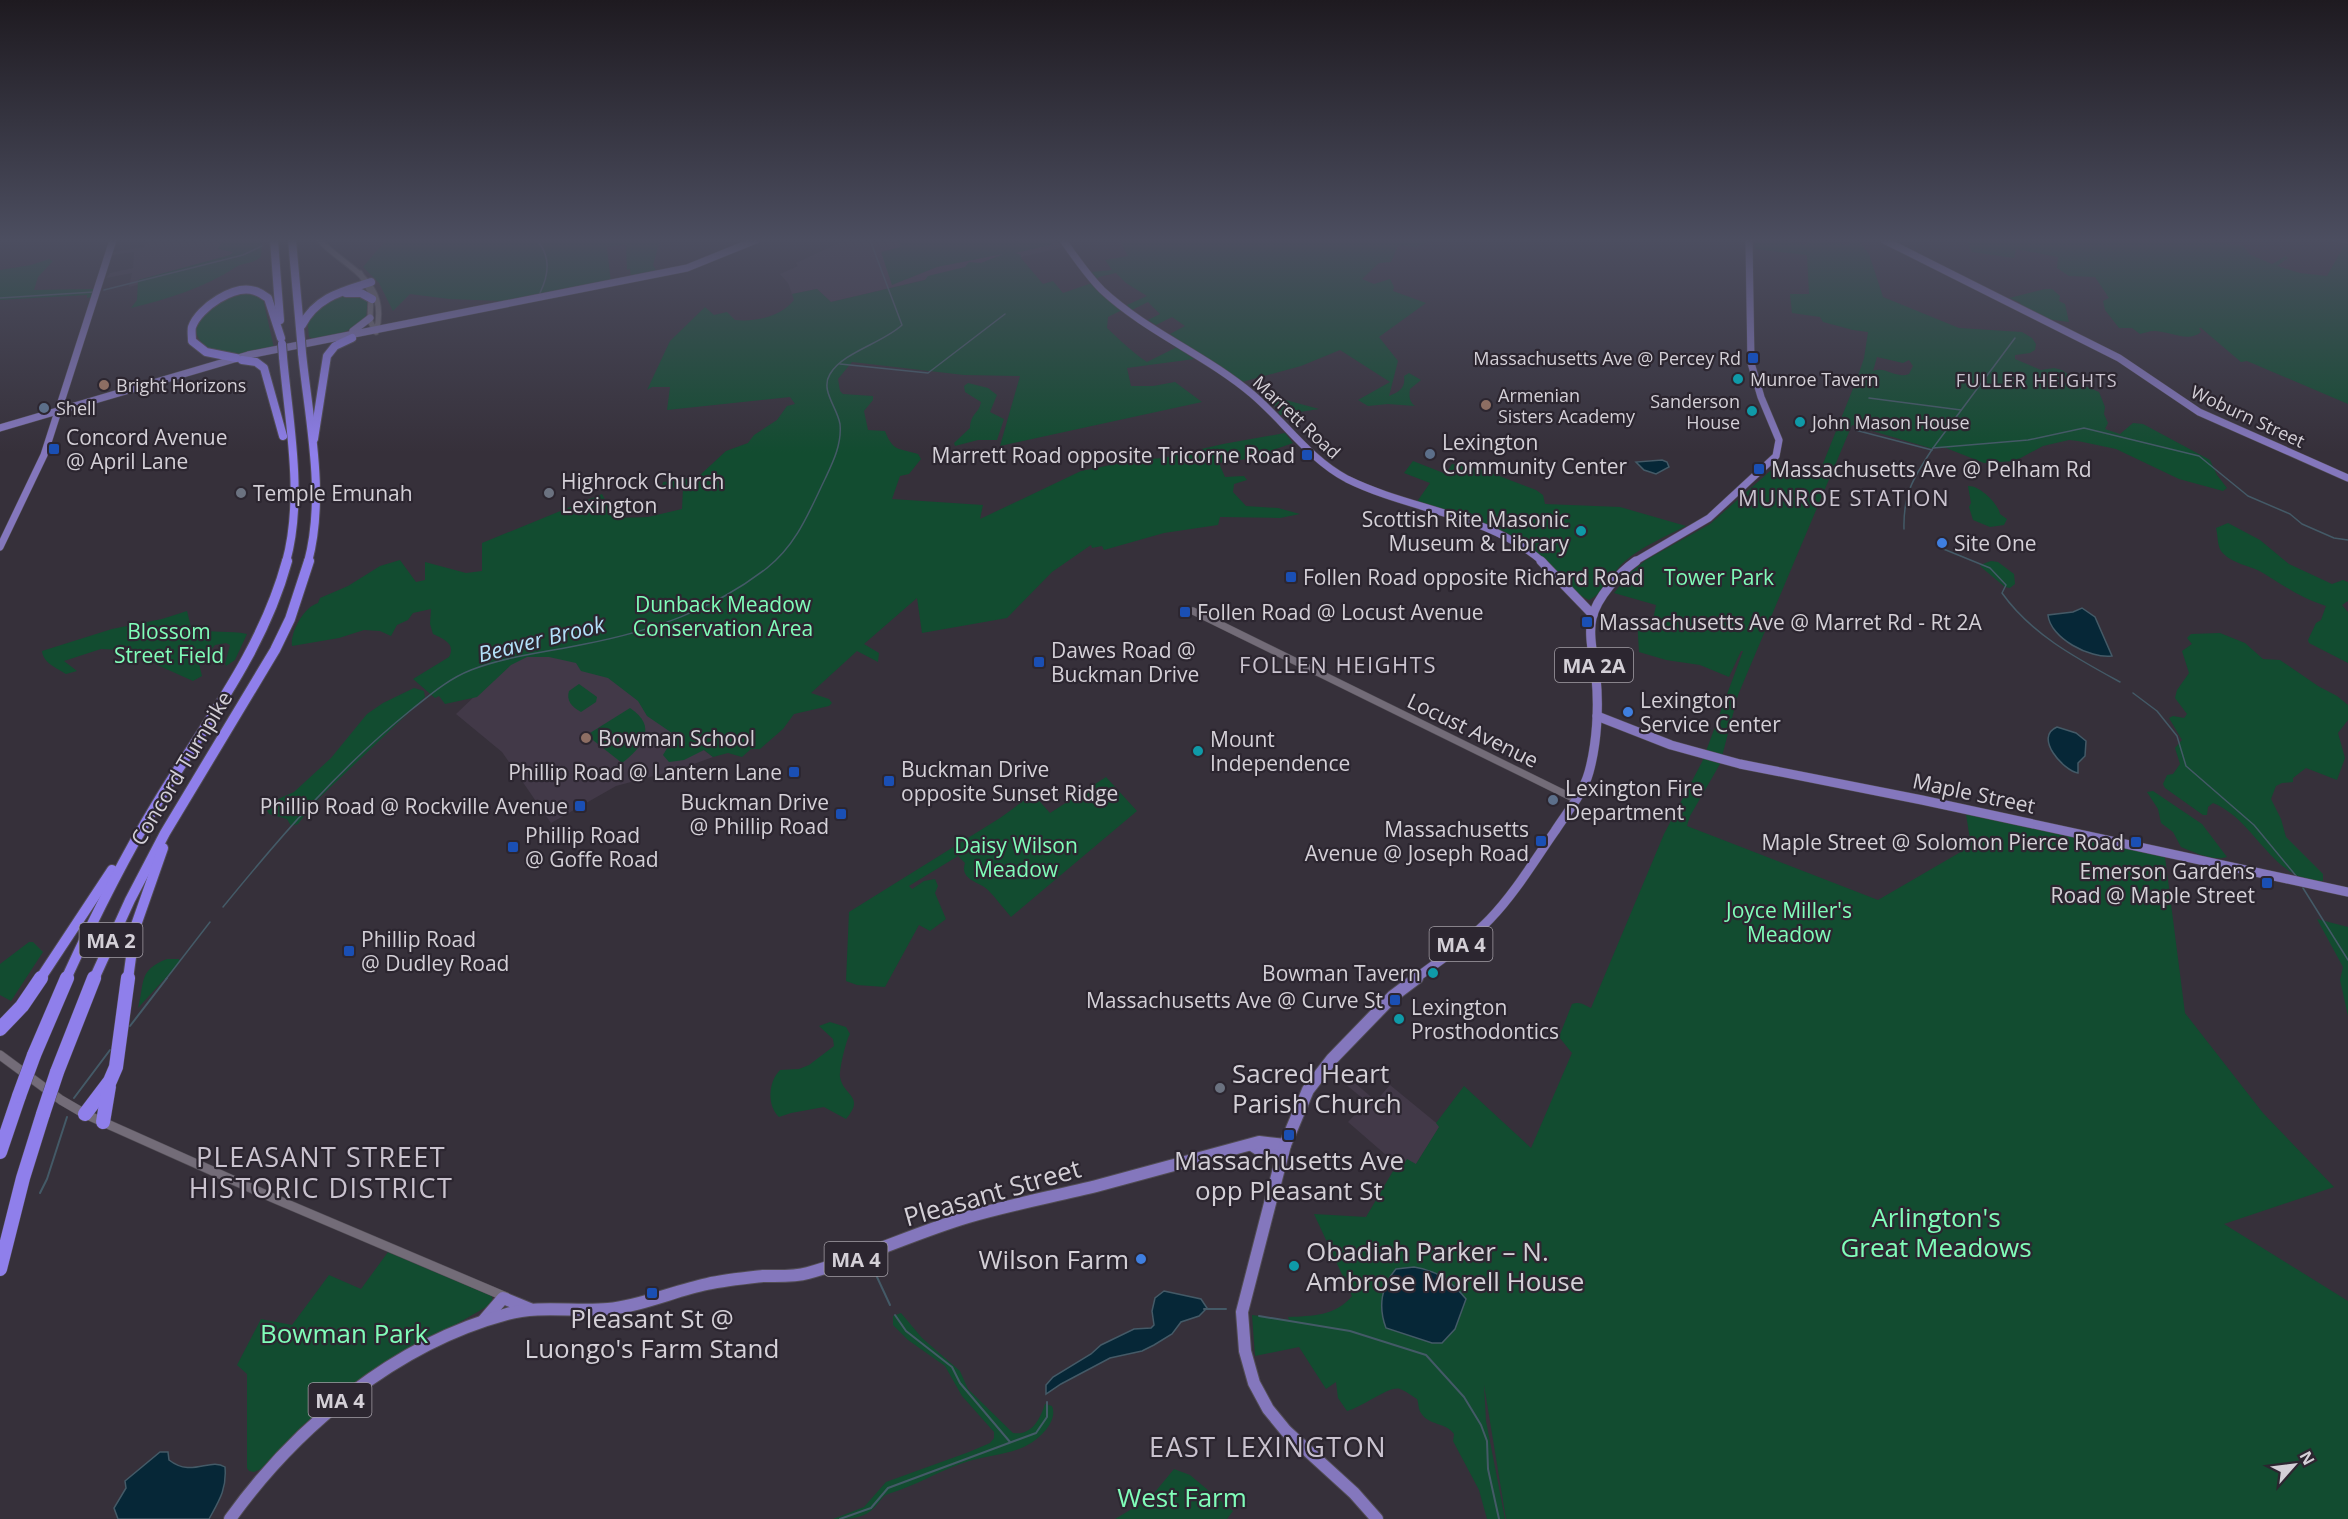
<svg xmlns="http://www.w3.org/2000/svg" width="2348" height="1519" viewBox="0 0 2348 1519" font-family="'Open Sans',sans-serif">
<rect width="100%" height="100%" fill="#36303a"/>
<g fill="#423948">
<path d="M147,240H256L231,259L129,287L132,273L106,278L110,273L133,268L134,252L112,255L113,252L144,247Z"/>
<path d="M845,240H1060L1064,247L831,302L817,289L792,294L788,283L780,274L798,266L796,263Z"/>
<path d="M554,627L669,724L713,757L680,769L616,786L551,823L502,752L456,714L499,673Z"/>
<path d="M1336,1067L1376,1101L1390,1085L1440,1126L1416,1164L1401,1168L1348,1122L1367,1102L1332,1073Z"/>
</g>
<g fill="#124c30" fill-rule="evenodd">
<path d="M227,240H259L262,245L261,256C255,264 244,262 236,267C204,288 168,299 131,308L137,300L138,280L230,255L233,252L218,249L220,244Z"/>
<path d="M386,240H660L653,265L657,272L631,278L630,269L627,270L626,244L607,247L611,283L502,301L449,299L410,294L393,311L379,283L363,267Z"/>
<path d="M899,240H1052L1050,245L1015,253L1021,255V258L1043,284L1053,281L1063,293L1092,283L1122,310L1108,317L1107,328C1120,340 1132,352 1147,362L1177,347L1194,359L1127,368L1131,386H1153L1175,382L1202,402L1000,446L1020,376L964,375L852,362L838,379L840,391L843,394L873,396V400L864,411L868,430L885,431C893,452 899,448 918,454L921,459L909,474L900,476L892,499L983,505L980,519L1081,471L1135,460L1163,458L1223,444L1285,433L1293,443L1276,449L1272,455L1219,463L1225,477L1244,476L1247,480L1234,484L1233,492L1246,506L1278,508L1300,514L1280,518L1220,517L1218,525L1164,533L1104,550L1102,546L1092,548L1091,545L1052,572L1007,618L922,633L917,598L864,644L879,653L878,662L857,651L811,693L829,699L832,703L829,706L794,714L783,729L760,749H751L742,757L728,753L713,757L704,750L684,760L669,762L663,755L672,740V733L647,716L638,701L608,678L581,671L576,663L549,657H527L511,665L477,697L445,704L439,696L435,698L413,679L449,657C456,644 444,639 433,634L430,624L431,609L413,613L408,620L397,625L391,636L380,631L364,630L339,638L292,646C290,632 304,607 318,603L320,598L348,586L380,566L400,560L416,582L425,580V562L466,573L482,571V543L602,494L615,518L648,517L682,509L683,488L662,487L663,482L698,477L726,451L748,443L754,435L777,420L787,406L795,404L790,397L667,410L670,387H652L647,390L670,341L705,307L714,315L727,312L735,320C756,322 780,317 794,300L792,294L817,289L831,302L925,280L928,276L965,267L969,262L981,263L1003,254L937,267L892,285L881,252L900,247Z"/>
<path d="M1122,240H1459L1429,242L1415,247L1402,245L1398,246L1391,262L1379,263L1362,279L1374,284L1390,279L1394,287L1393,291L1426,303L1379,337L1398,361L1389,396C1399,392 1406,388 1404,376L1409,373L1421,380L1410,389C1409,395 1409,402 1415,406L1388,404L1368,406L1358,400L1390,382L1340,350L1301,366L1242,382L1170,334L1185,326L1172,317L1156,325L1148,320L1160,314L1148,302L1132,310L1127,305L1147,296L1126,283L1116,273L1099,277L1097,279L1091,272L1112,270L1105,260L1128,256L1121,243Z"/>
<path d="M1754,240H1780L1807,245L1808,240L1850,245L1847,240H1858L1869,254L1883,297L1959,328L2022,332L2032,338L2036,344L2035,350L2030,353L2015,355V359L2041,370L2054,368L2062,370L2085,386L2099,392L2105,407L2104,414L2108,423L2105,429L2120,434L2133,423L2143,424L2210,460L2217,475L2227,488L2223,491L2179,479L2116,449L2078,441L2069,440L2043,446L2015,461L1984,463L1946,448H1930L1852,425L1738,695L1720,764L1690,816L1687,826L1878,900L1971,846L1966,814L2165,857L2185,1013L2263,1113L2334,1187L2224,1224L2348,1301V1519H1506L1484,1385L1486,1421L1505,1519H1487L1479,1490L1453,1441L1454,1434C1446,1422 1429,1426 1421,1413C1418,1409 1419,1404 1417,1399C1412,1396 1406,1391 1400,1389C1390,1385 1361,1408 1347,1411L1338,1398L1336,1382L1326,1389L1299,1347L1255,1356L1252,1315L1289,1320L1288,1317C1312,1316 1336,1316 1352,1296L1314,1214L1366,1217L1396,1166L1401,1168L1407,1159L1416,1164L1439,1127L1436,1123L1464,1086L1531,1148L1572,1053L1559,1037L1572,1004C1581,1001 1584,1005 1591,1008L1664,834L1702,762L1743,651H1741L1729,677L1700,665L1666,660L1639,652L1637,617L1653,620L1656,605L1614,593L1630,573L1646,560L1710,524L1777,465L1818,476L1858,376L1864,358L1868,332L1853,330L1823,322L1820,317L1792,313L1790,294H1809L1807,255L1755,249ZM1877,357L1903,363L1909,360L1913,366L1909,374C1895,379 1886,366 1873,371Z"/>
<path d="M1967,240H2199L2244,246L2249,254L2272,264L2286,256L2288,258L2277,266L2300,273L2327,276L2345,244L2325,240H2348V404L2247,361L2241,362L2201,328H2199L2201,332C2189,343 2169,331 2154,331C2149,331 2145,333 2140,334L2132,328H2119L2105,310L2103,301L2109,298L2095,277L2069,276L2057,268L2058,257L2016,249L2014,258L1972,252Z"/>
<path d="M49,259L53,261L38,277L34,290L94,289L91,297L87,298V295L0,300V270L31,265Z"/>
<path d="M2045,289H2052L2060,296L2059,301L2065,304L2069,322L2046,319L2017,305L2021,303L2009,298Z"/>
<path d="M240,294H255L263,299L274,348C263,350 252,354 241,355C207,358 175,330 213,304C220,299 232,297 240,294Z"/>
<path d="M346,294H359L368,299L366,318C353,329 326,344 309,337L307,317L311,309Z"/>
<path d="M968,383L988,388L997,395L990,412L1004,419L997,440H978L955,446L954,443L970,428C971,412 979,414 981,402L965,392L964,386Z"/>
<path d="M1282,399L1319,409L1280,415L1273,403Z"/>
<path d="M1413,461L1446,474L1452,464L1481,469L1536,490L1543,495L1545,504L1620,507L1686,526C1665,537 1642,546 1624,562C1612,572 1604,594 1589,600C1568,591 1549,563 1531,548C1498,523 1456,513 1416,503L1430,483L1404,473Z"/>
<path d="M1968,486C1979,485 1998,503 2000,514L2007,519L2004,525L1990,527L1973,520L1969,507L1971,503Z"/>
<path d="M2228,523L2260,540L2289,564L2332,584L2343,580L2348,582V601L2342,605L2348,612V663L2309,643L2308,640L2316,623L2321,620L2326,606C2299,597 2286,587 2263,573C2250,565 2231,564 2221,551C2217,545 2218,535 2216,528Z"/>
<path d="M1991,561L1998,562L2014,574L2015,584L2010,588L2005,587L1981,567L1980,565Z"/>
<path d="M187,611L192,631L195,628C211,634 230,630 247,634L235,660L226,666L225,664L230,645L226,643L215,645L206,656H202L195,647L202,676L193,681L124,650L101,649L64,661L77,671L66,674C57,668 43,663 42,651L112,629L162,619Z"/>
<path d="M2220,633L2245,643L2263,659L2280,660L2318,686L2337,696L2348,705V720L2338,733L2345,758L2337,780L2306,768L2293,778V782L2282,783L2276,786L2271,799L2281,819L2286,837L2323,874V881C2272,882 2256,820 2213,803L2208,807L2207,815H2203L2165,788L2163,784L2167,775L2173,774L2180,764L2175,748L2182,740L2169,718L2173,716L2184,718L2187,714L2175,698L2177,690L2189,673L2182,651L2192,644L2187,638L2191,634Z"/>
<path d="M579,684L597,697L596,702L581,712C572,707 566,701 569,691Z"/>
<path d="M414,688L424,691L425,697L313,804L298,824L291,826L287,819L269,814L267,810L276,800L294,792L331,758L367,714L383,703Z"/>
<path d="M630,708C658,726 643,747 622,763L589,737L590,733Z"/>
<path d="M1106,777L1137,811L1011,917C1003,908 996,898 988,890C980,882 959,880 965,863L958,856L909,886L912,889L924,881L935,879L938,886L935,893L946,919L930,931L919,925L885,987L857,985L846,981L849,912L1000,818L1033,794L1050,813Z"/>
<path d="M2153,791L2202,824L2227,857C2213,862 2194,852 2181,847L2173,832L2161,823L2158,809L2147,792Z"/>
<path d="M2317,919L2348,927V1016L2340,980L2343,967Z"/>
<path d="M29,942H33L43,952L11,1001L0,995V964Z"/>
<path d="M167,959H179L180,962L138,1008C145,982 138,970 167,959Z"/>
<path d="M830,1022L846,1027L850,1034C846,1040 839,1070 840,1077C843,1096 866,1096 846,1119L824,1107L791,1113L779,1117C767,1106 768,1082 780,1070L799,1069L809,1065L834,1046L833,1039L819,1026Z"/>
<path d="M388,1252L492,1296L493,1303L358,1381L302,1426L261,1469L254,1472L249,1471L247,1468V1374L237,1365L261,1319L292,1325L329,1275L361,1289Z"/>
<path d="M901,1313L922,1338L960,1371L968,1389L1013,1433C1031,1436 1040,1420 1045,1404L1052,1406C1058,1420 1042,1436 1031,1443C1014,1454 989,1455 969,1461C942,1469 916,1486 888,1494C882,1496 880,1502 875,1507C864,1519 850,1519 833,1519L864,1507L886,1482L969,1452L990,1443L994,1438V1432L962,1396L945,1366L908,1340L893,1325V1316Z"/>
<path d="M1174,1469L1190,1475L1233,1511L1227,1519H1115L1150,1498Z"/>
</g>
<g fill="#062737" stroke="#445a67" stroke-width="1.5">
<path d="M1662,460L1667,462L1669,467L1656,474L1644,470L1636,462Z"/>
<path d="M2082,608L2095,617L2112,656C2090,659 2050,638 2048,615L2073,612Z"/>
<path d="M2057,727L2076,733L2086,741L2085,756L2078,763V773C2064,771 2033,737 2057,727Z"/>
<path d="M1414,1267C1437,1270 1452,1282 1466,1299L1455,1329L1442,1343H1432L1386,1328C1378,1307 1381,1286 1396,1269Z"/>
<path d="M1164,1291L1201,1299L1207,1308L1199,1316L1181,1322L1172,1334L1154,1345L1142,1351L1110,1358L1061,1384L1046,1394V1385L1053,1377L1091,1354L1101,1345L1134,1329L1151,1328L1154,1325L1152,1311L1155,1298Z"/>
<path d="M160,1452H168L169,1460C192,1478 210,1457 225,1467C227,1489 219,1501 209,1519H118L114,1508L126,1488L125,1481Z"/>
</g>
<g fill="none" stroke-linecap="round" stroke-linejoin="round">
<g stroke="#445a67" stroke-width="1.5">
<path d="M537,240C551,257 549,274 540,293"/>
<path d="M2332,240L2348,243"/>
<path d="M104,290L243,255L262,246"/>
<path d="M0,298L94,292"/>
<path d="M840,364L928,373L1005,314"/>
<path d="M1869,398L1961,410"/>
<path d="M1855,430L1932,450"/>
<path d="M1933,448L2015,338"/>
<path d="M1904,529C1903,493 1914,477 1933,448L2028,440L2084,428L2199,456L2248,496L2290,514L2302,524L2334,538L2348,540"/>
<path d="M1941,548L1990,568L2006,585L2002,593C2031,634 2076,658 2120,682"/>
<path d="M2133,693L2157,711L2177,736L2186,766L2254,825L2297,877"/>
<path d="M2303,888L2348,960"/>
<path d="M223,907C280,837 340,767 411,710C430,695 448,679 471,670C507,656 547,652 585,644C652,631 713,610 767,568C797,544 809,512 825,479C833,462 842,444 840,424C837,407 820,390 830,374C843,352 883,343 902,325L870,240"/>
<path d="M166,979L210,922"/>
</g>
<g stroke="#445a67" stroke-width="2">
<path d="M130,1026L167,978"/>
<path d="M74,1098L110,1050"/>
<path d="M40,1193L47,1179L67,1117"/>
<path d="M877,1277L890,1305"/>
<path d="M1204,1309H1226"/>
<path d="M895,1315L906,1331L952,1367L960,1383L1010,1442"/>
<path d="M1259,1316L1350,1331L1426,1355L1464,1397L1481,1425L1487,1441L1488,1469L1499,1519"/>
<path d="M840,1519L871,1508L888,1488L1036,1433L1047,1417V1402"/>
</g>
<g stroke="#514c54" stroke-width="7">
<path id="minor-far2" d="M319,240C347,269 390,281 376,332L370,321L371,293L360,273"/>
</g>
<g stroke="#514c54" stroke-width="8">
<path id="minor-far1" d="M1193,611L1577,800"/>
</g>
<g stroke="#514c54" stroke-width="10">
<path id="minor" d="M0,1055L61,1100L85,1114L273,1198L506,1297"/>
</g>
<g stroke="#514c54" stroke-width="8">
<g id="major-far2">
<path d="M1063,240C1075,257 1087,275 1102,290C1147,332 1206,355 1252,394C1285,422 1308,458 1347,479C1412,511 1486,513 1543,562"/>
<path d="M1884,240L2119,358L2199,412L2348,478"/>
<path d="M353,331L370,318"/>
<path d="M0,428L248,355L687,268L756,240"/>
<path d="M0,547L44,455L113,240"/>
<path d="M1634,562L1709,518L1776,456L1779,440L1761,397L1751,363L1749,240"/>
</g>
</g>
<g stroke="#514c54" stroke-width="10">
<g id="major-far1">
<path d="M1541,561L1593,615"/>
<path d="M1597,716L1671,745L1740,764L1922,800L2348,892"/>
<path d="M1415,979C1440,960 1468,942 1490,919C1515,893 1534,861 1555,831C1567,812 1583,794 1589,772C1597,743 1599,707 1596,677C1594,658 1588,636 1592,618C1597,597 1619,573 1636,561"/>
</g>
</g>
<g stroke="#514c54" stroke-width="14">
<g id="major">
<path d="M1252,1145L1258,1149L1283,1153"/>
<path d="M484,1320L503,1298L530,1309"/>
<path d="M230,1519C296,1427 395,1344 507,1314C539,1305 575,1312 608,1309C641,1306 674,1291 707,1284C725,1280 745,1278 763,1276C778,1276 794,1277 808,1273C863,1258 914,1233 968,1217C1012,1204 1057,1196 1100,1185C1153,1171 1206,1156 1259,1142L1285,1145"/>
<path d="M1377,1519L1354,1493L1286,1431L1268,1409L1254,1383L1245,1351L1242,1312L1285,1145L1308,1090L1332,1059L1393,996L1417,978"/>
</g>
</g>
<g stroke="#514c54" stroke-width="10">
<g id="highway-far2">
<path d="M274,240L280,320"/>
<path d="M292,240L301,340"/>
<path d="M346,293H361L372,299"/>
<path d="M302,325C316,297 343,291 371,282"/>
<path d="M302,353C309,421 326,495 308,562"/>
<path d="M283,357C289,423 304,497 286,562"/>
<path d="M236,358L206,352L192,341C192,337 191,330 192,327C199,307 235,284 255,291C260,292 264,296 268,298L281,338"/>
<path d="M242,360L256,362L264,368L283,436"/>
<path d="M314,439L327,356L335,346L352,338"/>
</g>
</g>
<g stroke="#514c54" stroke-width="12">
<g id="highway-far1">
<path d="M40,979L112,870"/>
<path d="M66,979C93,920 122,861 156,805C204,725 262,653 287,561"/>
<path d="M94,979L130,900L165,833L275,650L290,619L309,561"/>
<path d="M128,979L135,928L163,848"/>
</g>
</g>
<g stroke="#514c54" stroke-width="15">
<g id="highway">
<path d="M0,1029L22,1006L41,978"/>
<path d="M34,1055L67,978"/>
<path d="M57,1072L94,978"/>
<path d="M85,1114L110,1081L116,1067L128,978"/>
<path d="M103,1122L109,1086"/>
<path d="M0,1152L19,1096"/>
<path d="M0,1269L23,1178L43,1114"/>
</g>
</g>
<use href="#minor-far2" stroke="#736c78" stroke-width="5"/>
<use href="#minor-far1" stroke="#736c78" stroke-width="7"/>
<use href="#minor" stroke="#736c78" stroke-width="9"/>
<use href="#major-far2" stroke="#8477bd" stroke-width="7"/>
<use href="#major-far1" stroke="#8477bd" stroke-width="9"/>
<use href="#major" stroke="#8477bd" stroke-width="12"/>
<use href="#highway-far2" stroke="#8f7feb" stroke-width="8"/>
<use href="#highway-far1" stroke="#8f7feb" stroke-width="10"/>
<use href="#highway" stroke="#8f7feb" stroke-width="14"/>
<g stroke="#514c54" stroke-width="10" stroke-linecap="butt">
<g id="highway-bridge-far1">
<path d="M301,340L302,353"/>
<path d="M282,344L283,357"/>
</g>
</g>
<g stroke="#514c54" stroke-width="15" stroke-linecap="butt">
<g id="highway-bridge">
<path d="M19,1096L34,1055"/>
<path d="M43,1114L57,1072"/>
</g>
</g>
<use href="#highway-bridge-far1" stroke="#8f7feb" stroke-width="8"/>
<use href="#highway-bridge" stroke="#8f7feb" stroke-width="14"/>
</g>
<linearGradient id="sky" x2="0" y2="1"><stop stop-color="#1e1a20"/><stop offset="0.53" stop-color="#4c4e60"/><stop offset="1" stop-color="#4c4e60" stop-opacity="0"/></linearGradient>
<rect width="2348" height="453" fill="url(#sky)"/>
<g fill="#1a4fb4" stroke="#2c2630" stroke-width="2">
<rect x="1747" y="352" width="12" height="12" rx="3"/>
<rect x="48" y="443" width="12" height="12" rx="3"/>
<rect x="1301" y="449" width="12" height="12" rx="3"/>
<rect x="1753" y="463" width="12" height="12" rx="3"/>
<rect x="1285" y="571" width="12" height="12" rx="3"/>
<rect x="1179" y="606" width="12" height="12" rx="3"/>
<rect x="1581" y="616" width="12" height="12" rx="3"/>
<rect x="1033" y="656" width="12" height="12" rx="3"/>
<rect x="788" y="766" width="12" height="12" rx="3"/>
<rect x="883" y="775" width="12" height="12" rx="3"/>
<rect x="574" y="800" width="12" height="12" rx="3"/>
<rect x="835" y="808" width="12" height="12" rx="3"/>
<rect x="1535" y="835" width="12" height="12" rx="3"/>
<rect x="2130" y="836" width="12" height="12" rx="3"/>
<rect x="507" y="841" width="12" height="12" rx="3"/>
<rect x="2261" y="877" width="12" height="12" rx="3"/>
<rect x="343" y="945" width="12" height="12" rx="3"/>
<rect x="1389" y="994" width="12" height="12" rx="3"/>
<rect x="1283" y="1129" width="12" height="12" rx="3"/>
<rect x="646" y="1287" width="12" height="12" rx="3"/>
</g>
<g fill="#0f9aa8" stroke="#2c2630" stroke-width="2">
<circle cx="1738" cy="379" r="6"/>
<circle cx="1752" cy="411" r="6"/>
<circle cx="1800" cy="422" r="6"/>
<circle cx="1581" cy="531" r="6"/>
<circle cx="1198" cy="751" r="6"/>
<circle cx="1433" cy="973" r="6"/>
<circle cx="1399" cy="1019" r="6"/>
<circle cx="1294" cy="1266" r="6"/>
</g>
<g fill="#8d6e63" stroke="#2c2630" stroke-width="2">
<circle cx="104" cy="385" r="6"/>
<circle cx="1486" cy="405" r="6"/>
<circle cx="586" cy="738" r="6"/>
</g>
<g fill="#5c6f8a" stroke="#2c2630" stroke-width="2">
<circle cx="44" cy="408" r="6"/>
<circle cx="1430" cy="454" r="6"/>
<circle cx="1553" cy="800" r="6"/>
</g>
<g fill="#6b7280" stroke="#2c2630" stroke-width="2">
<circle cx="241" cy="493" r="6"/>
<circle cx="549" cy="493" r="6"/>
<circle cx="1220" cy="1088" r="6"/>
</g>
<g fill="#3f7fe0" stroke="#2c2630" stroke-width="2">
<circle cx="1942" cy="543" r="6"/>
<circle cx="1628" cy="712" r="6"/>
<circle cx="1141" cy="1259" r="6"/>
</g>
<g text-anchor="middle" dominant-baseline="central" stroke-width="4.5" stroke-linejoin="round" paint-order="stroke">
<g font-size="18" fill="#d4d0d7" stroke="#2c2630" text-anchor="start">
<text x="1741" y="358" text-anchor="end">Massachusetts Ave @ Percey Rd</text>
<text x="1750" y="379">Munroe Tavern</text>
<text x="116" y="385">Bright Horizons</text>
<text x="1498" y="395">Armenian<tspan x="1498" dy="21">Sisters Academy</tspan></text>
<text x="1740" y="401" text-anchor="end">Sanderson<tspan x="1740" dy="21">House</tspan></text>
<text x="56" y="408">Shell</text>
<text x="1812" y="422">John Mason House</text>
</g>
<g font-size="18" letter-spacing="1.5" fill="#cac3cf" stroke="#2c2630">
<text x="2037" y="380">FULLER HEIGHTS</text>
</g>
<g font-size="18" fill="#d4d0d7" stroke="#2c2630">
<text transform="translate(2248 416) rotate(25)">Woburn Street</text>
<text transform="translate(1297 417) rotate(43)">Marrett Road</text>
</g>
<g fill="#2c2630" stroke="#a29da5" stroke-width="1.5">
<rect x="1555" y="648" width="78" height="34" rx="4.5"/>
<rect x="79.5" y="923" width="63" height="34" rx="4.5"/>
<rect x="1429.5" y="927" width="63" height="34" rx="4.5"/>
<rect x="824.5" y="1242" width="63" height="34" rx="4.5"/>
<rect x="308.5" y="1383" width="63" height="34" rx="4.5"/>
</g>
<g font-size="20" font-weight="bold" fill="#d4d0d7">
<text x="1594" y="665">MA 2A</text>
<text x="111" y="940">MA 2</text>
<text x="1461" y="944">MA 4</text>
<text x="856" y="1259">MA 4</text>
<text x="340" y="1400">MA 4</text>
</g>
<g font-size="21" fill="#d4d0d7" stroke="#2c2630" text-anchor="start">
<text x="66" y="437">Concord Avenue<tspan x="66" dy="24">@ April Lane</tspan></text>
<text x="1442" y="442">Lexington<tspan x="1442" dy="24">Community Center</tspan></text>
<text x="1295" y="455" text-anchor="end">Marrett Road opposite Tricorne Road</text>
<text x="1771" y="469">Massachusetts Ave @ Pelham Rd</text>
<text x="561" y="481">Highrock Church<tspan x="561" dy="24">Lexington</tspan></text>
<text x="253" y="493">Temple Emunah</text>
<text x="1569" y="519" text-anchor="end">Scottish Rite Masonic<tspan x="1569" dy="24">Museum &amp; Library</tspan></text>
<text x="1954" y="543">Site One</text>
<text x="1303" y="577">Follen Road opposite Richard Road</text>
<text x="1197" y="612">Follen Road @ Locust Avenue</text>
<text x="1599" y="622">Massachusetts Ave @ Marret Rd - Rt 2A</text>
<text x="1051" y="650">Dawes Road @<tspan x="1051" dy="24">Buckman Drive</tspan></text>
<text x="1640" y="700">Lexington<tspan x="1640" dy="24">Service Center</tspan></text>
<text x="598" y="738">Bowman School</text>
<text x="1210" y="739">Mount<tspan x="1210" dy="24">Independence</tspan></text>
<text x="901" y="769">Buckman Drive<tspan x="901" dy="24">opposite Sunset Ridge</tspan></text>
<text x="782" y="772" text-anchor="end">Phillip Road @ Lantern Lane</text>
<text x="1565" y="788">Lexington Fire<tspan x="1565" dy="24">Department</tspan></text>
<text x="829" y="802" text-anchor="end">Buckman Drive<tspan x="829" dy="24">@ Phillip Road</tspan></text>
<text x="568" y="806" text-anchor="end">Phillip Road @ Rockville Avenue</text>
<text x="1529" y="829" text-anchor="end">Massachusetts<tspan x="1529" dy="24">Avenue @ Joseph Road</tspan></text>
<text x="525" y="835">Phillip Road<tspan x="525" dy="24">@ Goffe Road</tspan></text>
<text x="2124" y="842" text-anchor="end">Maple Street @ Solomon Pierce Road</text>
<text x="2255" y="871" text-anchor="end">Emerson Gardens<tspan x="2255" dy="24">Road @ Maple Street</tspan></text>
<text x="361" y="939">Phillip Road<tspan x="361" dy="24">@ Dudley Road</tspan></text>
<text x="1421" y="973" text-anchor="end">Bowman Tavern</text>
<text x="1383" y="1000" text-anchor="end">Massachusetts Ave @ Curve St</text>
<text x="1411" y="1007">Lexington<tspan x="1411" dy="24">Prosthodontics</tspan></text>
</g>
<g font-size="21" fill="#80fdb9" stroke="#2c2630">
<text x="1719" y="577">Tower Park</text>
<text x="723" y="604">Dunback Meadow<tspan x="723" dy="24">Conservation Area</tspan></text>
<text x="169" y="631">Blossom<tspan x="169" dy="24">Street Field</tspan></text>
<text x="1016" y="845">Daisy Wilson<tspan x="1016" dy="24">Meadow</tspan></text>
<text x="1789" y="910">Joyce Miller's<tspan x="1789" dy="24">Meadow</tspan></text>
</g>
<g font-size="21" fill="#d4d0d7" stroke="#2c2630">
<text transform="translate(1473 730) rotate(26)">Locust Avenue</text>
<text transform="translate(181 768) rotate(-59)">Concord Turnpike</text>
<text transform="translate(1974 793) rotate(12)">Maple Street</text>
</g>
<g font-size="22" letter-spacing="1.5" fill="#cac3cf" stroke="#2c2630">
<text x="1844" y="497">MUNROE STATION</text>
<text x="1338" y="664">FOLLEN HEIGHTS</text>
</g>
<g font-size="22" font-style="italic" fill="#b3e1fa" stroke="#2c2630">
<text transform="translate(541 638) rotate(-14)">Beaver Brook</text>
</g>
<g font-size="26" fill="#d4d0d7" stroke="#2c2630" text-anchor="start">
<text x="1232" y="1073">Sacred Heart<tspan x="1232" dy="30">Parish Church</tspan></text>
<text x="1289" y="1160" text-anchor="middle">Massachusetts Ave<tspan x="1289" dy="30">opp Pleasant St</tspan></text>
<text x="1306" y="1251">Obadiah Parker – N.<tspan x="1306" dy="30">Ambrose Morell House</tspan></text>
<text x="1129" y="1259" text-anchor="end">Wilson Farm</text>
<text x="652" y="1318" text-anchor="middle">Pleasant St @<tspan x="652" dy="30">Luongo's Farm Stand</tspan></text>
</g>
<g font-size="26" fill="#d4d0d7" stroke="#2c2630">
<text transform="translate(992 1192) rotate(-16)">Pleasant Street</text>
</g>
<g font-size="26" fill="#80fdb9" stroke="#2c2630">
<text x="1936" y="1217">Arlington's<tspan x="1936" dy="30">Great Meadows</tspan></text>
<text x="344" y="1333">Bowman Park</text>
<text x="1182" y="1497">West Farm</text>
</g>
<g font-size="27" letter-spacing="1.5" fill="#cac3cf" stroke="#2c2630">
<text x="321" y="1156">PLEASANT STREET<tspan x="321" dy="31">HISTORIC DISTRICT</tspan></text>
<text x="1268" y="1446">EAST LEXINGTON</text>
</g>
</g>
<g transform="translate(2294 1465) rotate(62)" stroke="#2c2630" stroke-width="4.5" paint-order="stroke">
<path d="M0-4.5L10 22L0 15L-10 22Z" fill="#d4d0d7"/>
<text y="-9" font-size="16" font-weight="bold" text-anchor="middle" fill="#d4d0d7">N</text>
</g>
</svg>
